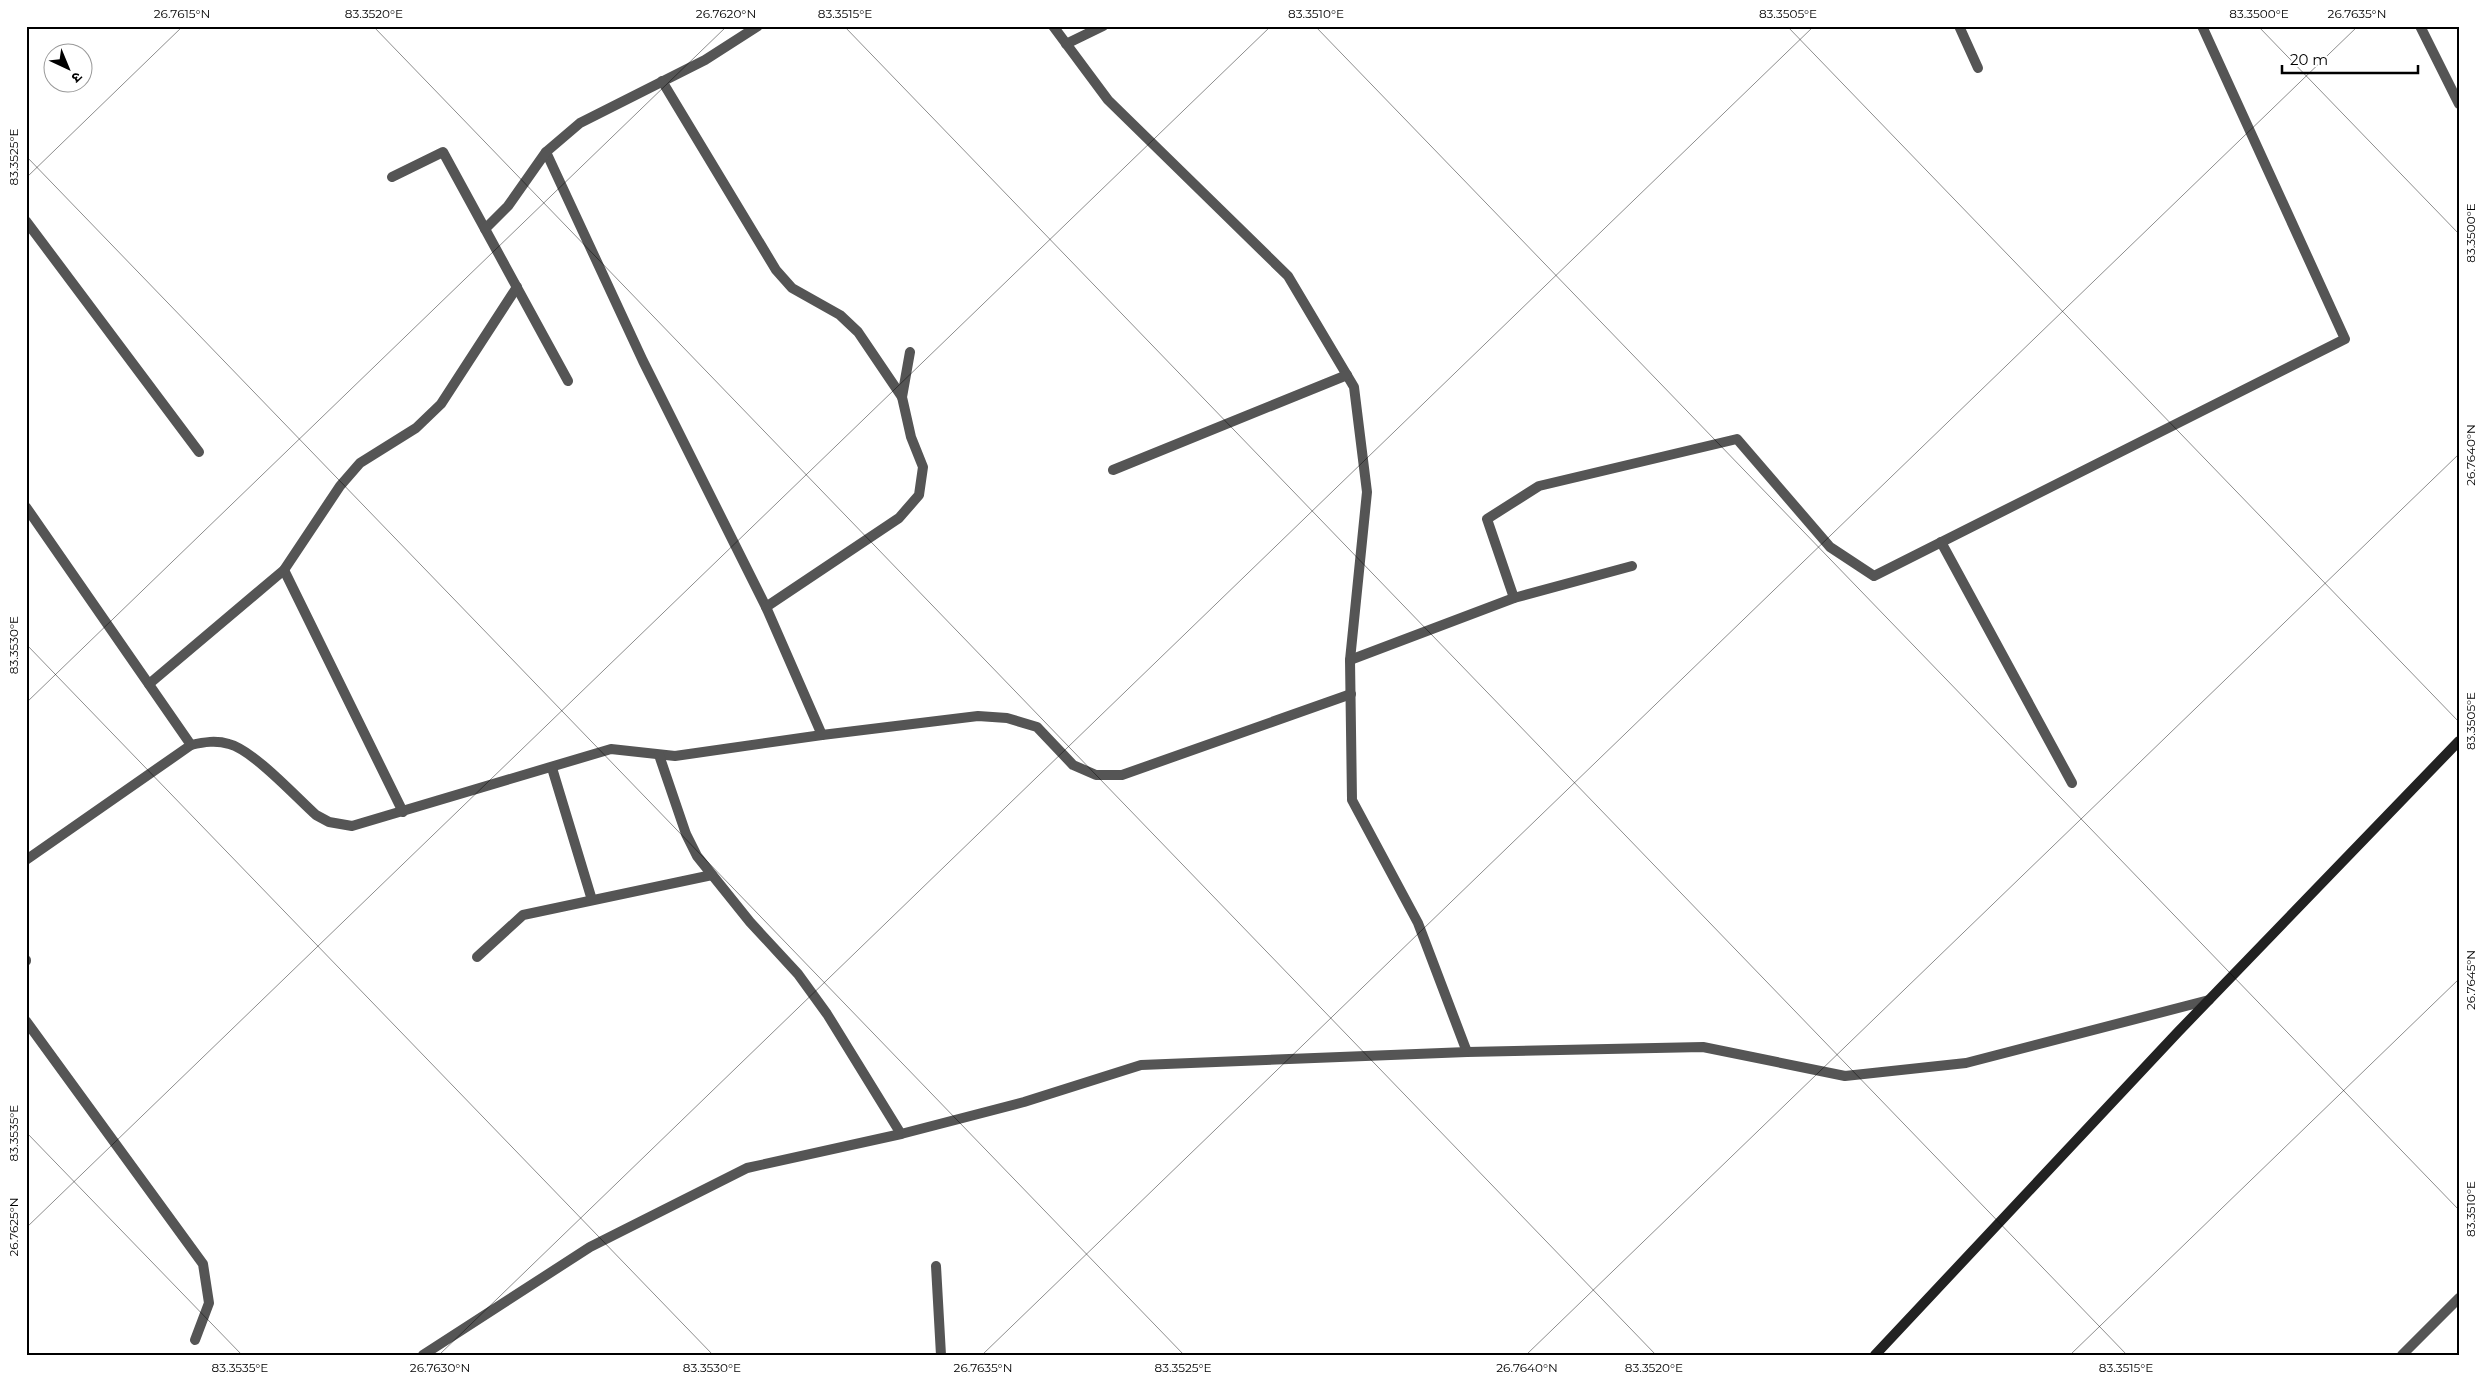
<svg xmlns="http://www.w3.org/2000/svg" width="2485" height="1381" viewBox="0 0 2485 1381" font-family="Montserrat,'Noto Sans Devanagari',sans-serif">
<rect width="100%" height="100%" fill="#fff"/>
<g fill="none" stroke-linecap="round" stroke-linejoin="round">
<g stroke="#555" stroke-width="10">
<path d="M1053,26L1108,100L1288,276L1354,387L1367,492L1350,660L1352,800L1418,923L1467,1052"/>
<path d="M1959,26L1978,68"/>
<path d="M2420,26L2459,104"/>
<path d="M1066,44L1103,26"/>
<path d="M662,81L776,270L792,288L840,315L858,332L902,397"/>
<path d="M546,152L643,361L766,607L822,735"/>
<path d="M392,177L443,152L568,381"/>
<path d="M26,221L199,452"/>
<path d="M485,229L508,206L546,152L580,123L705,60L758,26"/>
<path d="M1113,470L1347,375"/>
<path d="M26,507L191,745L26,860"/>
<path d="M1941,542L2072,783"/>
<path d="M284,570L403,812"/>
<path d="M1514,598L1487,519L1539,486L1737,439L1830,547L1874,576L2345,339L2202,26"/>
<path d="M766,607L899,518L919,495L923,467L911,437L902,397L910,352"/>
<path d="M1350,660L1514,598L1632,566"/>
<path d="M149,684L284,570L340,486L360,463L416,428L441,404L517,287"/>
<path d="M191,745C204,742 216,740 229,744C253,750 296,797 316,815L329,822L352,826L611,749L675,756L822,735L978,716L1007,718L1037,727L1073,765L1096,775H1122L1351,694"/>
<path d="M659,755L686,834L697,856L750,922L798,974L827,1014L901,1134"/>
<path d="M552,768L592,900"/>
<path d="M477,957L523,915L712,875"/>
<path d="M26,960V961"/>
<path d="M26,1021L203,1264L209,1303L195,1340"/>
<path d="M936,1266L941,1355"/>
<path d="M423,1355L590,1247L747,1168L901,1134L1024,1102L1141,1065L1467,1052L1703,1047L1845,1076L1966,1063L2209,1000"/>
<path d="M2402,1355L2459,1298"/>
</g>
<path stroke="#222" stroke-width="10" d="M1875,1355L2178,1032L2459,741"/>
</g>
<path fill="none" stroke="#000" stroke-width="1" stroke-opacity="0.45" d="M373,26L1656,1355M844,26L2127,1355M1315,26L2459,1210M1787,26L2459,722M2258,26L2459,234M26,156L1184,1355M26,178L183,26M26,644L713,1355M26,703L727,26M26,1132L242,1355M26,1228L1271,26M439,1355L1814,26M982,1355L2358,26M1526,1355L2459,454M2070,1355L2459,979"/>
<rect width="2485" height="1381" fill="none" stroke="#ffffff" stroke-width="55"/>
<g transform="translate(68 68) rotate(136)"><circle r="24" fill="#ffffff" stroke="#999999"/>
<path d="M0-4L9 19L0 12L-9 19Z" fill="#000000"/>
<text y="-8" font-size="14" font-weight="bold" text-anchor="middle" fill="#000000">उ</text>
</g>
<path d="M2282 65v8h136v-8" fill="none" stroke="#000000" stroke-width="2.5"/>
<text x="2290" y="65" font-size="15" fill="#000000" stroke="#ffffff" stroke-width="4" paint-order="stroke">20 m</text>
<rect x="28" y="28" width="2430" height="1326" fill="none" stroke="#000" stroke-width="2"/>
<g font-size="12" text-anchor="middle" fill="#000">
<text x="182" y="18">26.7615°N</text>
<text x="374" y="18">83.3520°E</text>
<text x="726" y="18">26.7620°N</text>
<text x="845" y="18">83.3515°E</text>
<text x="1316" y="18">83.3510°E</text>
<text x="1788" y="18">83.3505°E</text>
<text x="2259" y="18">83.3500°E</text>
<text x="2357" y="18">26.7635°N</text>
<text transform="translate(14 157) rotate(-90)" y="4">83.3525°E</text>
<text transform="translate(2471 233) rotate(-90)" y="4">83.3500°E</text>
<text transform="translate(2471 455) rotate(-90)" y="4">26.7640°N</text>
<text transform="translate(14 645) rotate(-90)" y="4">83.3530°E</text>
<text transform="translate(2471 721) rotate(-90)" y="4">83.3505°E</text>
<text transform="translate(2471 980) rotate(-90)" y="4">26.7645°N</text>
<text transform="translate(14 1133) rotate(-90)" y="4">83.3535°E</text>
<text transform="translate(2471 1209) rotate(-90)" y="4">83.3510°E</text>
<text transform="translate(14 1227) rotate(-90)" y="4">26.7625°N</text>
<text x="240" y="1372">83.3535°E</text>
<text x="440" y="1372">26.7630°N</text>
<text x="712" y="1372">83.3530°E</text>
<text x="983" y="1372">26.7635°N</text>
<text x="1183" y="1372">83.3525°E</text>
<text x="1527" y="1372">26.7640°N</text>
<text x="1654" y="1372">83.3520°E</text>
<text x="2126" y="1372">83.3515°E</text>
</g>
</svg>
